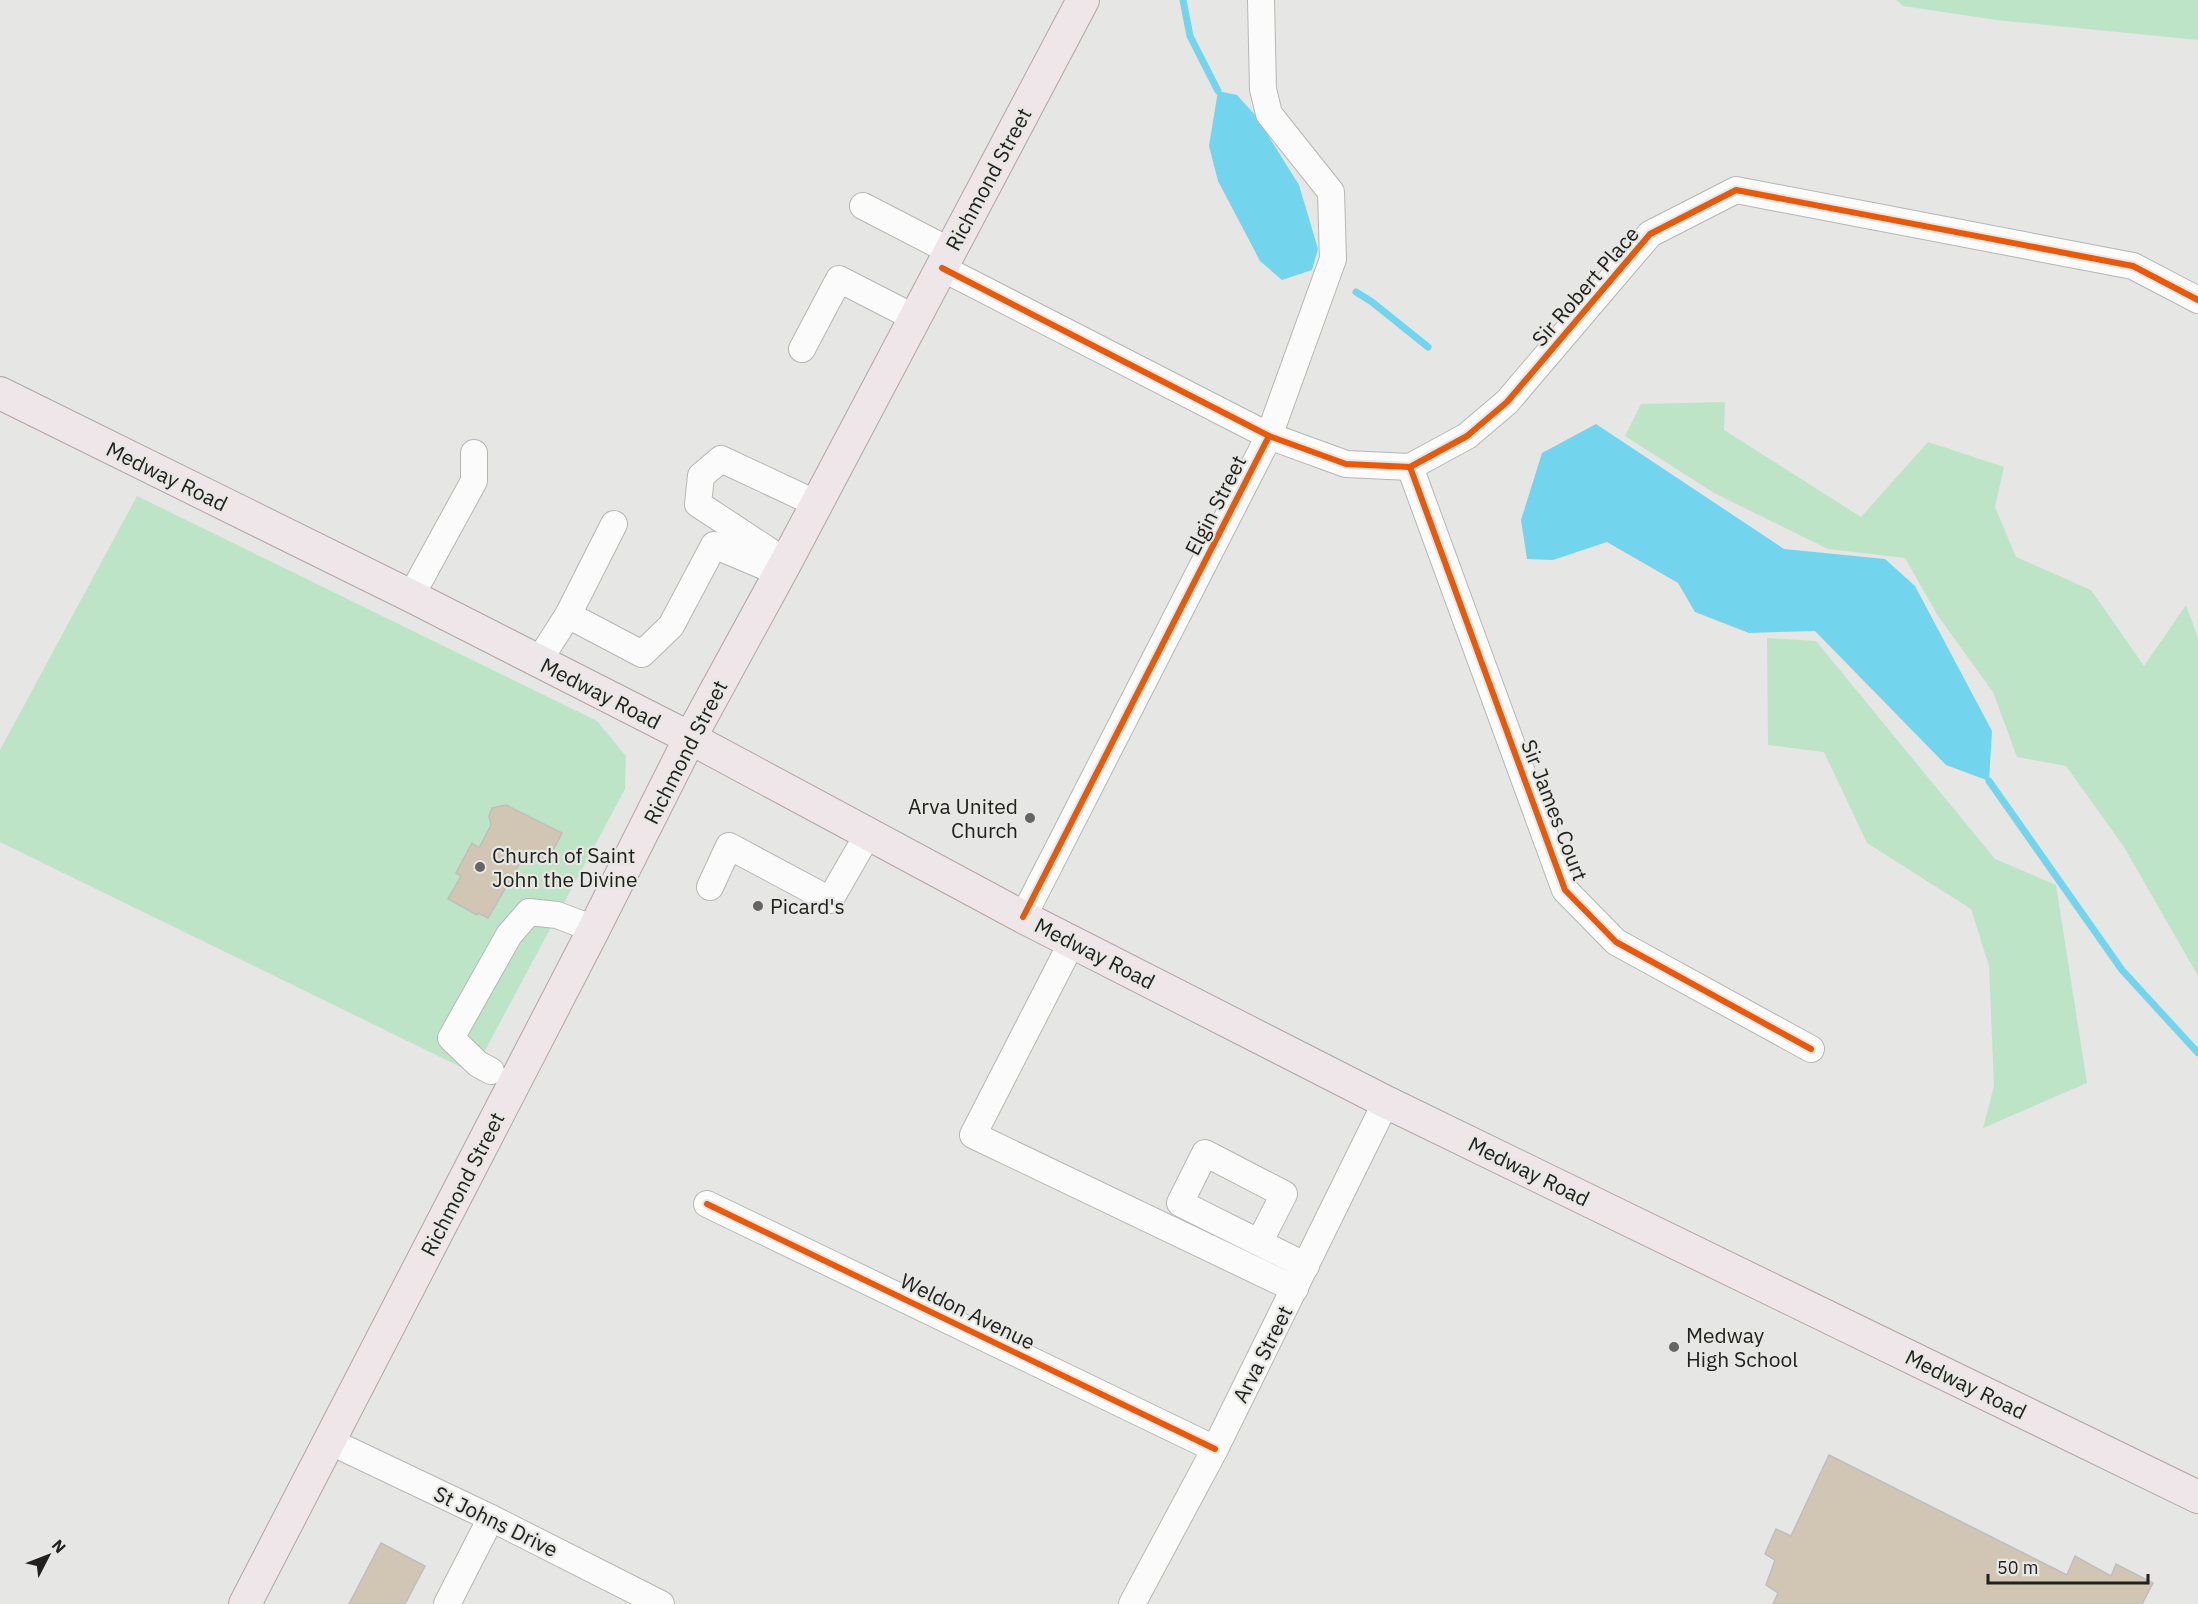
<svg xmlns="http://www.w3.org/2000/svg" width="2198" height="1604" viewBox="0 0 2198 1604" font-family="'IBM Plex Sans',sans-serif">
<rect width="100%" height="100%" fill="#e6e6e4"/>
<g fill="#bee4c7">
<path d="M1896,0H2198V40L1997,20L1903,6Z"/>
<path d="M1725,402L1724,430L1861,517L1928,442L2004,467L1995,507L2016,557L2091,590L2144,666L2186,605L2198,638V976L2124,847L2066,766L2017,757L1993,692L1938,616L1905,558L1828,549L1714,493L1625,436L1641,404Z"/>
<path d="M137,496L597,721L626,756L625,789L473,1073L0,842V750Z"/>
<path d="M1767,638L1816,641L1995,859L2056,885L2087,1083L1983,1128L1994,1086L1989,966L1971,909L1867,843L1824,752L1768,745Z"/>
</g>
<g fill="#73d4ee">
<path d="M1218,91L1237,95L1256,116L1299,185L1318,249L1312,270L1282,280L1260,261L1218,181L1209,146Z"/>
<path d="M1596,424L1784,549L1885,559L1915,586L1992,731L1989,781L1946,765L1815,631L1749,633L1695,612L1678,583L1607,542L1553,560L1527,559L1521,520L1542,453Z"/>
</g>
<g fill="none" stroke-linecap="round" stroke-linejoin="round">
<g stroke="#73d4ee" stroke-width="7">
<path d="M1183,0L1190,36L1218,91"/>
<path d="M1356,292L1372,302L1428,347"/>
<path d="M1989,781L2122,970L2198,1053"/>
</g>
</g>
<g fill="#d1c6b3" stroke="#bfbebd" stroke-width="1.5">
<path d="M506,805L562,833L547,862L527,851L488,918L478,913L477,915L448,899L461,876L456,873L472,843L479,848L491,825L489,816L492,808Z"/>
<path d="M1829,1455L2067,1575L2075,1556L2111,1576L2116,1564L2153,1583L2142,1604H1773L1778,1593L1766,1585L1775,1560L1765,1554L1776,1529L1791,1536Z"/>
<path d="M381,1543L425,1566L405,1604H349Z"/>
</g>
<g fill="none" stroke-linecap="round" stroke-linejoin="round">
<g stroke="#b6b6b4" stroke-width="28">
<g id="minor">
<path d="M863,206L950,251"/>
<path d="M942,268L1269,436L1346,464L1410,467L1467,436L1507,402L1650,234L1736,190L2133,266L2198,300"/>
<path d="M802,349L839,279L915,318"/>
<path d="M1410,467L1565,890L1616,942L1811,1049"/>
<path d="M786,562L698,504L701,476L721,459L817,504"/>
<path d="M411,596L474,481V453"/>
<path d="M568,615L642,654L671,626L714,545L780,573"/>
<path d="M538,662L568,615L614,524"/>
<path d="M710,887L729,846L830,900L868,834"/>
<path d="M1023,917L1269,436L1333,259L1331,192L1269,114L1263,89L1261,0"/>
<path d="M1072,942L973,1135L1295,1289"/>
<path d="M491,1071L478,1064L451,1038L509,935L529,912L557,915L594,929"/>
<path d="M707,1204L1215,1449"/>
<path d="M1260,1241L1284,1194L1205,1153L1180,1203L1306,1266"/>
<path d="M329,1441L491,1518L661,1604"/>
<path d="M447,1604L491,1518"/>
<path d="M1132,1604L1215,1449L1386,1102"/>
</g>
</g>
<g stroke="#b2a5a7" stroke-width="34">
<g id="major">
<path d="M0,393L411,596L690,738L1023,917L1386,1102L2198,1497"/>
<path d="M245,1604L594,929L690,738L786,562L1083,0"/>
</g>
</g>
<use href="#minor" stroke="#fbfbfb" stroke-width="26"/>
<use href="#major" stroke="#eee6e8" stroke-width="32"/>
<g stroke="#e7e7e3" stroke-width="10">
<g id="cycleway">
<path d="M942,268L1269,436L1346,464L1410,467L1467,436L1507,402L1650,234L1736,190L2133,266L2198,300"/>
<path d="M1410,467L1565,890L1616,942L1811,1049"/>
<path d="M1023,917L1269,436"/>
<path d="M707,1204L1215,1449"/>
</g>
</g>
<use href="#cycleway" stroke="#e8590c" stroke-width="6"/>
</g>
<g fill="#666564" stroke="#e7e7e3" stroke-width="2">
<circle cx="1030" cy="818" r="6"/>
<circle cx="480" cy="867" r="6"/>
<circle cx="758" cy="906" r="6"/>
<circle cx="1674" cy="1347" r="6"/>
</g>
<g text-anchor="middle" dominant-baseline="central" stroke-width="4.5" stroke-linejoin="round" paint-order="stroke">
<g font-size="21" fill="#21201f" stroke="#e7e7e3">
<text transform="translate(988 179) rotate(-62)">Richmond Street</text>
<text transform="translate(1585 286) rotate(-49)">Sir Robert Place</text>
<text transform="translate(167 476) rotate(26)">Medway Road</text>
<text transform="translate(1215 505) rotate(-63)">Elgin Street</text>
<text transform="translate(601 693) rotate(27)">Medway Road</text>
<text transform="translate(685 752) rotate(-63)">Richmond Street</text>
<text transform="translate(1555 810) rotate(69)">Sir James Court</text>
<text transform="translate(1095 953) rotate(27)">Medway Road</text>
<text transform="translate(1529 1171) rotate(26)">Medway Road</text>
<text transform="translate(462 1184) rotate(-63)">Richmond Street</text>
<text transform="translate(968 1311) rotate(26)">Weldon Avenue</text>
<text transform="translate(1262 1354) rotate(-63)">Arva Street</text>
<text transform="translate(1966 1384) rotate(26)">Medway Road</text>
<text transform="translate(496 1521) rotate(26)">St Johns Drive</text>
</g>
<g font-size="21" fill="#21201f" stroke="#e7e7e3" text-anchor="start">
<text x="1018" y="806" text-anchor="end">Arva United<tspan x="1018" dy="24">Church</tspan></text>
<text x="492" y="855">Church of Saint<tspan x="492" dy="24">John the Divine</tspan></text>
<text x="770" y="906">Picard's</text>
<text x="1686" y="1335">Medway<tspan x="1686" dy="24">High School</tspan></text>
</g>
</g>
<g transform="translate(48 1556) rotate(48)" stroke="#e7e7e3" stroke-width="4.5" paint-order="stroke">
<path d="M0-4.5L10 22L0 15L-10 22Z" fill="#21201f"/>
<text y="-9" font-size="16" font-weight="bold" text-anchor="middle" fill="#21201f">N</text>
</g>
<path d="M1988 1574v9h160v-9" fill="none" stroke="#21201f" stroke-width="3"/>
<text x="1997" y="1574" font-size="18" fill="#21201f" stroke="#e7e7e3" stroke-width="4.5" paint-order="stroke">50 m</text>
</svg>
